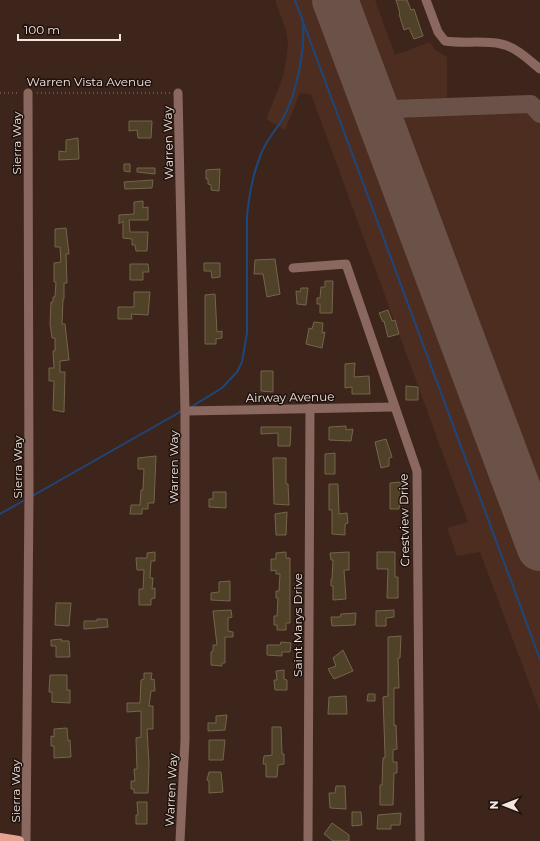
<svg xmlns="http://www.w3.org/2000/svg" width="540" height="841" viewBox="0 0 540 841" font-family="Montserrat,sans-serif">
<rect width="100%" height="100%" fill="#3e251b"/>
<path fill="#4d2d20" d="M275,0H375L395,55L430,42L435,50L447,57V98L530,96L540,108V712L480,552L457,556L447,528L468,522L311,94L300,93L285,130L266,119L282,80L286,62L288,44L286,30Z"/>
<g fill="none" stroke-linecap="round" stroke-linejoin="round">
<g stroke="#1d477c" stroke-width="2">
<path d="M295,0L540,659"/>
<path d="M191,407L222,388L237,372L242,362L247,333V216C249,196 253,173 261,154C266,141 275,131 282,120C296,96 305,52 303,25"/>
<path d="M34,495L180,412"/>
<path d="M0,514L23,501"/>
</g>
<g stroke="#6a5249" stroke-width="18">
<path d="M372,100L384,106L393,109L531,104L540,114"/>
<path d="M382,126L383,117L393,109"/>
<path d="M532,525L540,522"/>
</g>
<path stroke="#6a5249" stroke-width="46" d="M335,0L540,548"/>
</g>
<g fill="#504129" stroke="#75654c">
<path d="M396,0H407L411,10L414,9L423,36L414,39L409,28L404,30L399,14L400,13Z"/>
<path d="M129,121H152L151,138H138L137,130L129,131Z"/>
<path d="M78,138L79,159L59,160V151L66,152V140Z"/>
<path d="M124,164H130V172L124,171Z"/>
<path d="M137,168H155V174L137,172Z"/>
<path d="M220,169L219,191L211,190V185L208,184V179H206V170Z"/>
<path d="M153,180L152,188L125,189L124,182Z"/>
<path d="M143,201V208L148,207V220H129L130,232H148L147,251H136L135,245H132V239L123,238V221L119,224V215L134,214V202Z"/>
<path d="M66,228L69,254H66L67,283H64V299H63L62,324H65L69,360L60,361V372H65L64,412L53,410L54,381H49V368H54L53,351H55V338H52L50,324L51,302H53V297H55L56,282H54V263L61,262L60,247H55V229Z"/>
<path d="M275,259L280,294L267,297L263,274H254L255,260Z"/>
<path d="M204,263H220V277L212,278L211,271H204Z"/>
<path d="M130,264H148L149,272H143V280H130Z"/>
<path d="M325,281H333L332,313H320V304H317V298H320L321,287H325Z"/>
<path d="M301,288H308L306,305L297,304L296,291L300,292Z"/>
<path d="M134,292H150L148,315L131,314L132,319H118V307H134Z"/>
<path d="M215,294L217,332L222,331V338L216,339V344H205V295Z"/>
<path d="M388,310L392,321L395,320L399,334L388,337L384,321L383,322L379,313Z"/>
<path d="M314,322L323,323L322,333L325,332L322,348L306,344L309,328L312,329Z"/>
<path d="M355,363L354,377L369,376L370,394H352V387L345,388V364Z"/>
<path d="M261,371H273V392L261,391Z"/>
<path d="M406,386L418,387V400H406Z"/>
<path d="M346,426V430L353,429L351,441L329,440V427Z"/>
<path d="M261,427H291L290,446H278V433L261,434Z"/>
<path d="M386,439L392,457L389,458V466L381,468L375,442Z"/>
<path d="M335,453V474H325V454Z"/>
<path d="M156,456L154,503H148V509H142V514H130L131,505H140L141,490H143L144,469H138V458Z"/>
<path d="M273,458H286V484H288L289,505L274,504Z"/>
<path d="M401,482L402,500H400L399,509H390V483Z"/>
<path d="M329,484H338L339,514L347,513L348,523L345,524V535L332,534V510H329Z"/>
<path d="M213,492H226V508L209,507V499H213Z"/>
<path d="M287,512L286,535H276L275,514Z"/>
<path d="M155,552V561H151L150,578H153L152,589L155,588V598L151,599V605H139V589H143L144,570H137L136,558H147V553Z"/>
<path d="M286,552V558H290V623H286V630H277V625H274V616H277L278,598H276V591H279L280,574H276V570L271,571V559H276V553Z"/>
<path d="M349,552V570H344L346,599L333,600V586H331V579H332L333,560H331L330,553Z"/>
<path d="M377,552H395V577H398V598H387L388,569H377Z"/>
<path d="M230,581V601L211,600V593L219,592V582Z"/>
<path d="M56,603H71L69,626L55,625Z"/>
<path d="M231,610L232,617L228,618V631L233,632V637H225V663H222V666L211,665V652L213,651V645H217L213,611Z"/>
<path d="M394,610V617L386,618V626H376V611Z"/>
<path d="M356,613L355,625L332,626L331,617H340L341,614Z"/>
<path d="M97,619H107L108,627L84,629V621H97Z"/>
<path d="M401,636L400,658H398L399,688H394V726L396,725L397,749L393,750V762H397V773H394L393,805H380V785H382L383,758H385V754L383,697L388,696V637Z"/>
<path d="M62,639L61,641H69L70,657H56V646H51V640Z"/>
<path d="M281,642L291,643L290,652H282V656L267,655V645H280Z"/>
<path d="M343,650L353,671L334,679L328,669L336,666L333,658Z"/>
<path d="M284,670V679L287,680V690H275L274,680H277L276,671Z"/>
<path d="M144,673H152L151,680L154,679L155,691H151L149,706H153V729H147L149,764L148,793H134V789H131V781H135L134,769H137L136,738L141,737V711L127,712V703H140L141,680L144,679Z"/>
<path d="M50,675H67V690H70V703L52,702V692H49Z"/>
<path d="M368,694H375V701H367Z"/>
<path d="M346,696L347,714H328L329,697Z"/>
<path d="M227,715L225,730L208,731V723H216V716Z"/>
<path d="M272,727H281L282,754H284V764L278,765L277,777H266V764H263L264,756L272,755Z"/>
<path d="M67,728L68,741L70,740L71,757L54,758V746H51V736L54,737V729Z"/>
<path d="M209,740H225L223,760H209Z"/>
<path d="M209,772H221L223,792L209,793V781L207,780Z"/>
<path d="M336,786H345L346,809L330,808L329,793H335Z"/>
<path d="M137,802H147V824H136V815H138Z"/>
<path d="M352,812H361L362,825L352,826Z"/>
<path d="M401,813L400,825H391V829H377L378,815Z"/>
<path d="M332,823L349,835V841H333L324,834Z"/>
</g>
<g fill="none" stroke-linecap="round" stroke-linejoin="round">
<g stroke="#927c74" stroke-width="1" stroke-dasharray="1 3" stroke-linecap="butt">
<path d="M0,93H20"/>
<path d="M37,93H170"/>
</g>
<g stroke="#8a6860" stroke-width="9">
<path d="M426,0L438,32L445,41C464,44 483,40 501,44C516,47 528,59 540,69"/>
<path d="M178,93L185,411V740L180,841"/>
<path d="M293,268L346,264L417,471L420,841"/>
<path d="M185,411L394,407"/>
<path d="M26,841L29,494L28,93"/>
<path d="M308,841L310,408"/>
</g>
<path stroke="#e7a293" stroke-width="10" d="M0,838L19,841"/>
</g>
<g text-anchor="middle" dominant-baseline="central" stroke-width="3" stroke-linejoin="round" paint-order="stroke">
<g font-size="12" fill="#f6e5de" stroke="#1d120d">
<text x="89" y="81">Warren Vista Avenue</text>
<text transform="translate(16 143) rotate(-90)">Sierra Way</text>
<text transform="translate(168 143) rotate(-91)">Warren Way</text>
<text transform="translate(290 397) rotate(-1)">Airway Avenue</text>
<text transform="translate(17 467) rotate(-90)">Sierra Way</text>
<text transform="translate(173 467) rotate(-90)">Warren Way</text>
<text transform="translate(404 520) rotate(-91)">Crestview Drive</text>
<text transform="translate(297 625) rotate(-90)">Saint Marys Drive</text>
<text transform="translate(171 790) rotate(-87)">Warren Way</text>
<text transform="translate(15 791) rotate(-90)">Sierra Way</text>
</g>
</g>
<g transform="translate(504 805) rotate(270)" stroke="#1d120d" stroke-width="3" paint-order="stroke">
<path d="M0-3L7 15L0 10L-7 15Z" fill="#f6e5de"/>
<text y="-6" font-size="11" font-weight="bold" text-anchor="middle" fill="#f6e5de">N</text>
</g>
<path d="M18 34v6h102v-6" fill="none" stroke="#f6e5de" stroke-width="2"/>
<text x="24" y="34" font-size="12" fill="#f6e5de" stroke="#1d120d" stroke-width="3" paint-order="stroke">100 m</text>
</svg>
